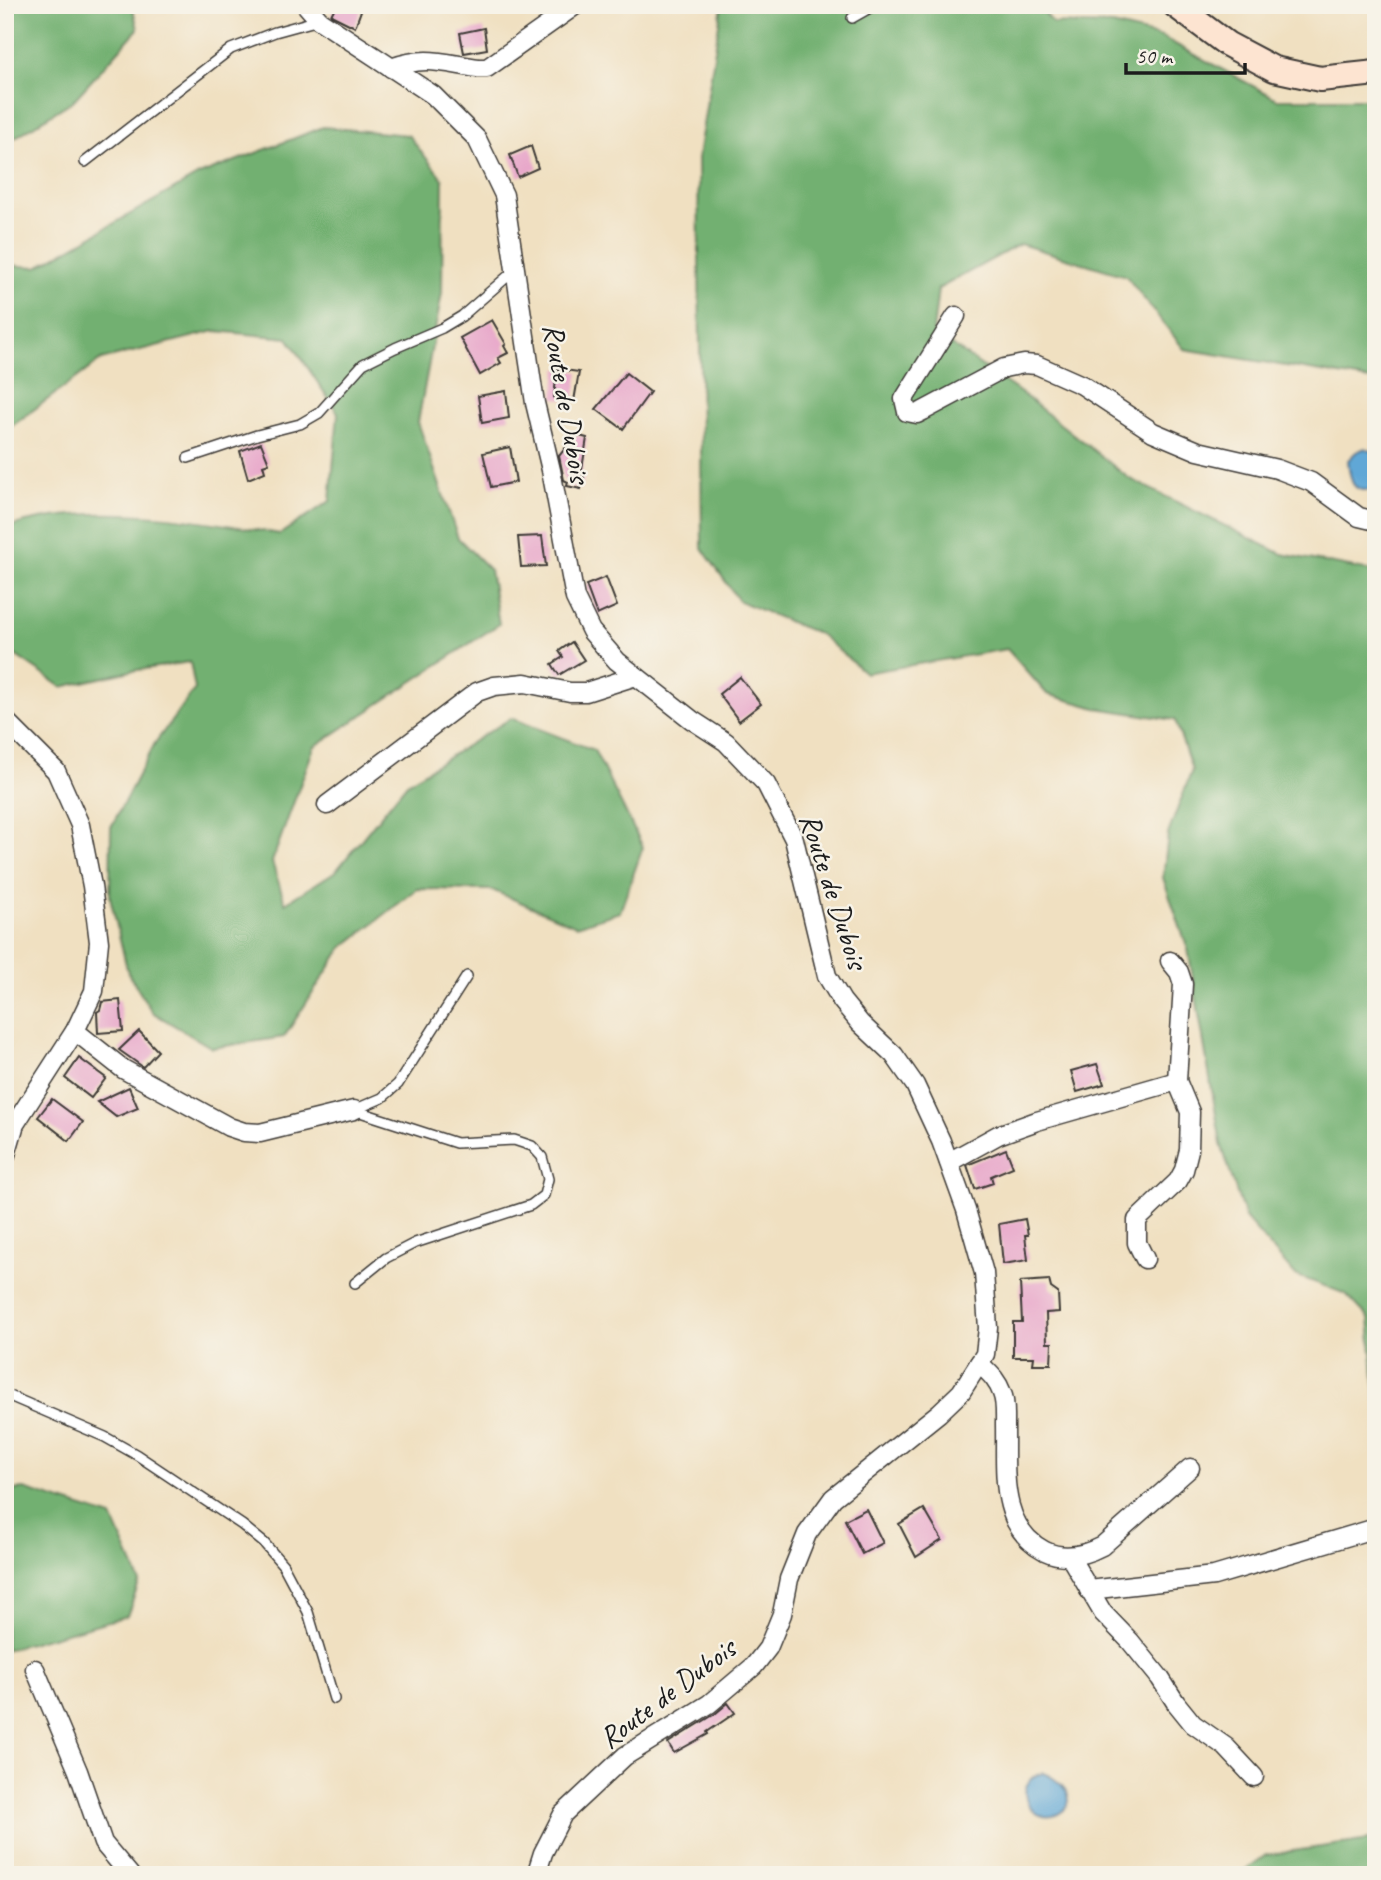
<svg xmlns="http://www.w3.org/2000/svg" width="1381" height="1880" viewBox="0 0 1381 1880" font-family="Caveat,sans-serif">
<rect width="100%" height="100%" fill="#f7f3e8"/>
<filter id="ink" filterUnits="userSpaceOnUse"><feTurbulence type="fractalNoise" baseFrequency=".0143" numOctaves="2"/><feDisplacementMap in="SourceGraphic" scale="14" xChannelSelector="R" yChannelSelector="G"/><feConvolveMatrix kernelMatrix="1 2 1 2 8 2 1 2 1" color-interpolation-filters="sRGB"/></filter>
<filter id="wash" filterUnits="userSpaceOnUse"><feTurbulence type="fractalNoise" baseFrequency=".00686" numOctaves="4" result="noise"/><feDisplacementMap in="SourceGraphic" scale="28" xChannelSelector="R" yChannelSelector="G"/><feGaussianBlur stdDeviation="1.57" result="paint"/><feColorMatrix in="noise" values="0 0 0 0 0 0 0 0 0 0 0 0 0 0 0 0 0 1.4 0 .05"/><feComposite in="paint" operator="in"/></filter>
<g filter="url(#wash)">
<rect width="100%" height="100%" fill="#f0e0c1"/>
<g fill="#72b071" stroke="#476646" stroke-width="2">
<path d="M5,5H132L138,29L74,100L5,144Z"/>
<path d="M722,5H1038L1053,23L1113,25L1162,37L1277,99H1376V381L1184,349L1126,276L1020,244L938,289L933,332L1021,393L1130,479L1282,554L1376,572V1400L1369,1318L1346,1294L1295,1275L1245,1218L1221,1144L1188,949L1163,878L1168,834L1192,770L1175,720L1096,708L1047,694L1007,649L865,673L821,635L739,601L702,548L698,157Z"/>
<path d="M323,127L408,135L443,179L442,293L418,422L458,538L490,570L499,624L314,747L272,862L285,903L336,871L407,783L511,718L594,750L643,847L620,912L576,926L492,890L417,889L342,948L284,1037L212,1048L152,1012L128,973L110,897L111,827L155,743L195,689L190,662L131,671L62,687L6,649L5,528C85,500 198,519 280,534L330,501L338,413L288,338L215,331L101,360L5,431V265L37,267L199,175Z"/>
<path d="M24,1489L112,1517L140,1581L127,1616L5,1650V1491Z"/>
<path d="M1376,1839V1875H1238L1266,1855Z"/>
</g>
<g fill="#60a7d6" stroke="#3e6279" stroke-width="2">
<path d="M1365,448L1376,453V489C1351,495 1350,480 1348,460L1356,452Z"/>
<path d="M1043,1773C1058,1778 1082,1800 1060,1813C1031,1830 1008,1781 1043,1773Z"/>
</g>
<g id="blocks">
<g fill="#e8a8ca">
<path d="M336,5H363L355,27L331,15Z"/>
<path d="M484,28L487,49L464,53L460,33Z"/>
<path d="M531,146L538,168L518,177L510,155Z"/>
<path d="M492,320L506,344L504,346L508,353L498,358L501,363L480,375L460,338Z"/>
<path d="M557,369L579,372L574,401L554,398Z"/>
<path d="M626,373L650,392L623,429L596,409Z"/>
<path d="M506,391L509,418L482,423L478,396Z"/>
<path d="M576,435L587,438L581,475L584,476L581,489L567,486L568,482L564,480L559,456Z"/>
<path d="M261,443L269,463L263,465L265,472L248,479L240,451Z"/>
<path d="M510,447L516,482L491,487L483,453Z"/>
<path d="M542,536L546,566L521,567L518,537Z"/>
<path d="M606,577L617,606L597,615L586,585Z"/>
<path d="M572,642L584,660L559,675L552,664L563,657L559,651Z"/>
<path d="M740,677L761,704L739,721L719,694Z"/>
<path d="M120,1000L123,1031L98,1033L97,1012L100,1010L102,1002Z"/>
<path d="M139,1031L158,1051L143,1067L119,1050Z"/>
<path d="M79,1058L106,1078L91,1098L65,1078Z"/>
<path d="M1097,1064L1104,1084L1077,1092L1071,1071Z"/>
<path d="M129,1087L138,1108L116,1117L97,1102Z"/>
<path d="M52,1099L83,1122L69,1141L38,1117Z"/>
<path d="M1006,1149L1013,1167L991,1176L993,1183L975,1189L967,1165Z"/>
<path d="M1025,1219L1028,1235H1025L1028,1260L1003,1264L999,1224Z"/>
<path d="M1049,1280L1051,1288L1058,1293L1059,1312L1046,1313L1047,1343H1052L1051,1364H1033L1034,1357H1013V1322H1022L1020,1282Z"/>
<path d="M866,1509L883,1543L862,1554L845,1520Z"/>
<path d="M924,1509L942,1540L916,1557L899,1524Z"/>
<path d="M728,1703L735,1713L707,1732L708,1734L674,1753L668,1743L715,1714Z"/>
</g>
</g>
</g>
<g filter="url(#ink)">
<use href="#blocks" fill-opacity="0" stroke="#3c3935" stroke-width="2"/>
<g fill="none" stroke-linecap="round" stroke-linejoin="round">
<g stroke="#3c3935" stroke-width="12">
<g id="lane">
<path d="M852,18L875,5"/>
<path d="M85,162L231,49L275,32L319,20"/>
<path d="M188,458L257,435L300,424L319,413L363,364L395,348L442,328L462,316L515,270"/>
<path d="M354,1110L456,1143L514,1140L532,1146L542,1157L548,1179L544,1195L531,1205L415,1243L386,1258L355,1283"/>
<path d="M354,1110L382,1098L398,1084L467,976"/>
<path d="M5,1394L105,1437L137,1455L242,1525L264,1543L283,1565L308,1612L334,1699"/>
</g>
</g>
<g stroke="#3c3935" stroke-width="21">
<g id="street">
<path d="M306,5L319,20L433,95L477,139L504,195L535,403L551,470L575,598L591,631L617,661L692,720L726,742L766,784L794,839L827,976L842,1001L860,1023L894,1055L915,1085L941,1141L966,1210L984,1273L988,1328L985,1354L961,1392L939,1413L833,1498L807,1534L789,1579L782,1614L768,1648L754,1666L709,1704L625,1756L563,1814L543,1853L536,1875"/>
<path d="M391,68C425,55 443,63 478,68H487L576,5"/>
<path d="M956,316L904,399L907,412L917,414L923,411L1004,368L1024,364L1037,365L1082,385L1153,432L1198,451L1277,469L1311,482L1359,517L1376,521"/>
<path d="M5,720L56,771L80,825L92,886L99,942L94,991L75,1031L15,1124L5,1158"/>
<path d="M327,805L477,692L494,686L525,683L570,692H586L636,676"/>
<path d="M75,1031L123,1069L229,1127L244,1132L260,1133L354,1110"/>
<path d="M949,1162L998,1135L1037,1121L1177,1081"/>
<path d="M1145,1259L1137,1243V1220L1178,1181L1184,1170L1189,1150L1190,1112L1177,1081L1183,984L1179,972L1170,961"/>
<path d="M979,1363C989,1373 997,1379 1002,1393C1006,1402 1005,1415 1005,1425C1006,1470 998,1527 1045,1551C1064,1560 1083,1556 1102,1546L1190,1468"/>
<path d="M1070,1557L1103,1613L1130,1641L1160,1678L1176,1703L1193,1724L1226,1747L1254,1777"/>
<path d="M1089,1590L1214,1576L1376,1528"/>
<path d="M35,1669L78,1771L103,1843L130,1875"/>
</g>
</g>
<g stroke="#3c3935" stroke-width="28">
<path id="secondary" d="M1175,5L1227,44L1274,69L1320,79L1376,73"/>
</g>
<use href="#lane" stroke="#fff" stroke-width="9"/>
<use href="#street" stroke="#fff" stroke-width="18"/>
<use href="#secondary" stroke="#fde4d1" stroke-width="24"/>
</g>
</g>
<g text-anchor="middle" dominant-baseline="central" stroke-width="5" stroke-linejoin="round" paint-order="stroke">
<g font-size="30" fill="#1c1c1c" stroke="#f7f3e8">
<text transform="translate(567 403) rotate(80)">Route de Dubois</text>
<text transform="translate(834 891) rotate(72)">Route de Dubois</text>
<text transform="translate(667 1693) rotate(-37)">Route de Dubois</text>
</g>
</g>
<rect width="1381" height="1880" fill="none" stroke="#f7f3e8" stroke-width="28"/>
<path d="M1126 63v10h119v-10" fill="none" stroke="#1c1c1c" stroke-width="3.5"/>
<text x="1136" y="63" font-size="21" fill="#1c1c1c" stroke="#f7f3e8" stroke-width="5" paint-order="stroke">50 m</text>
</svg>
